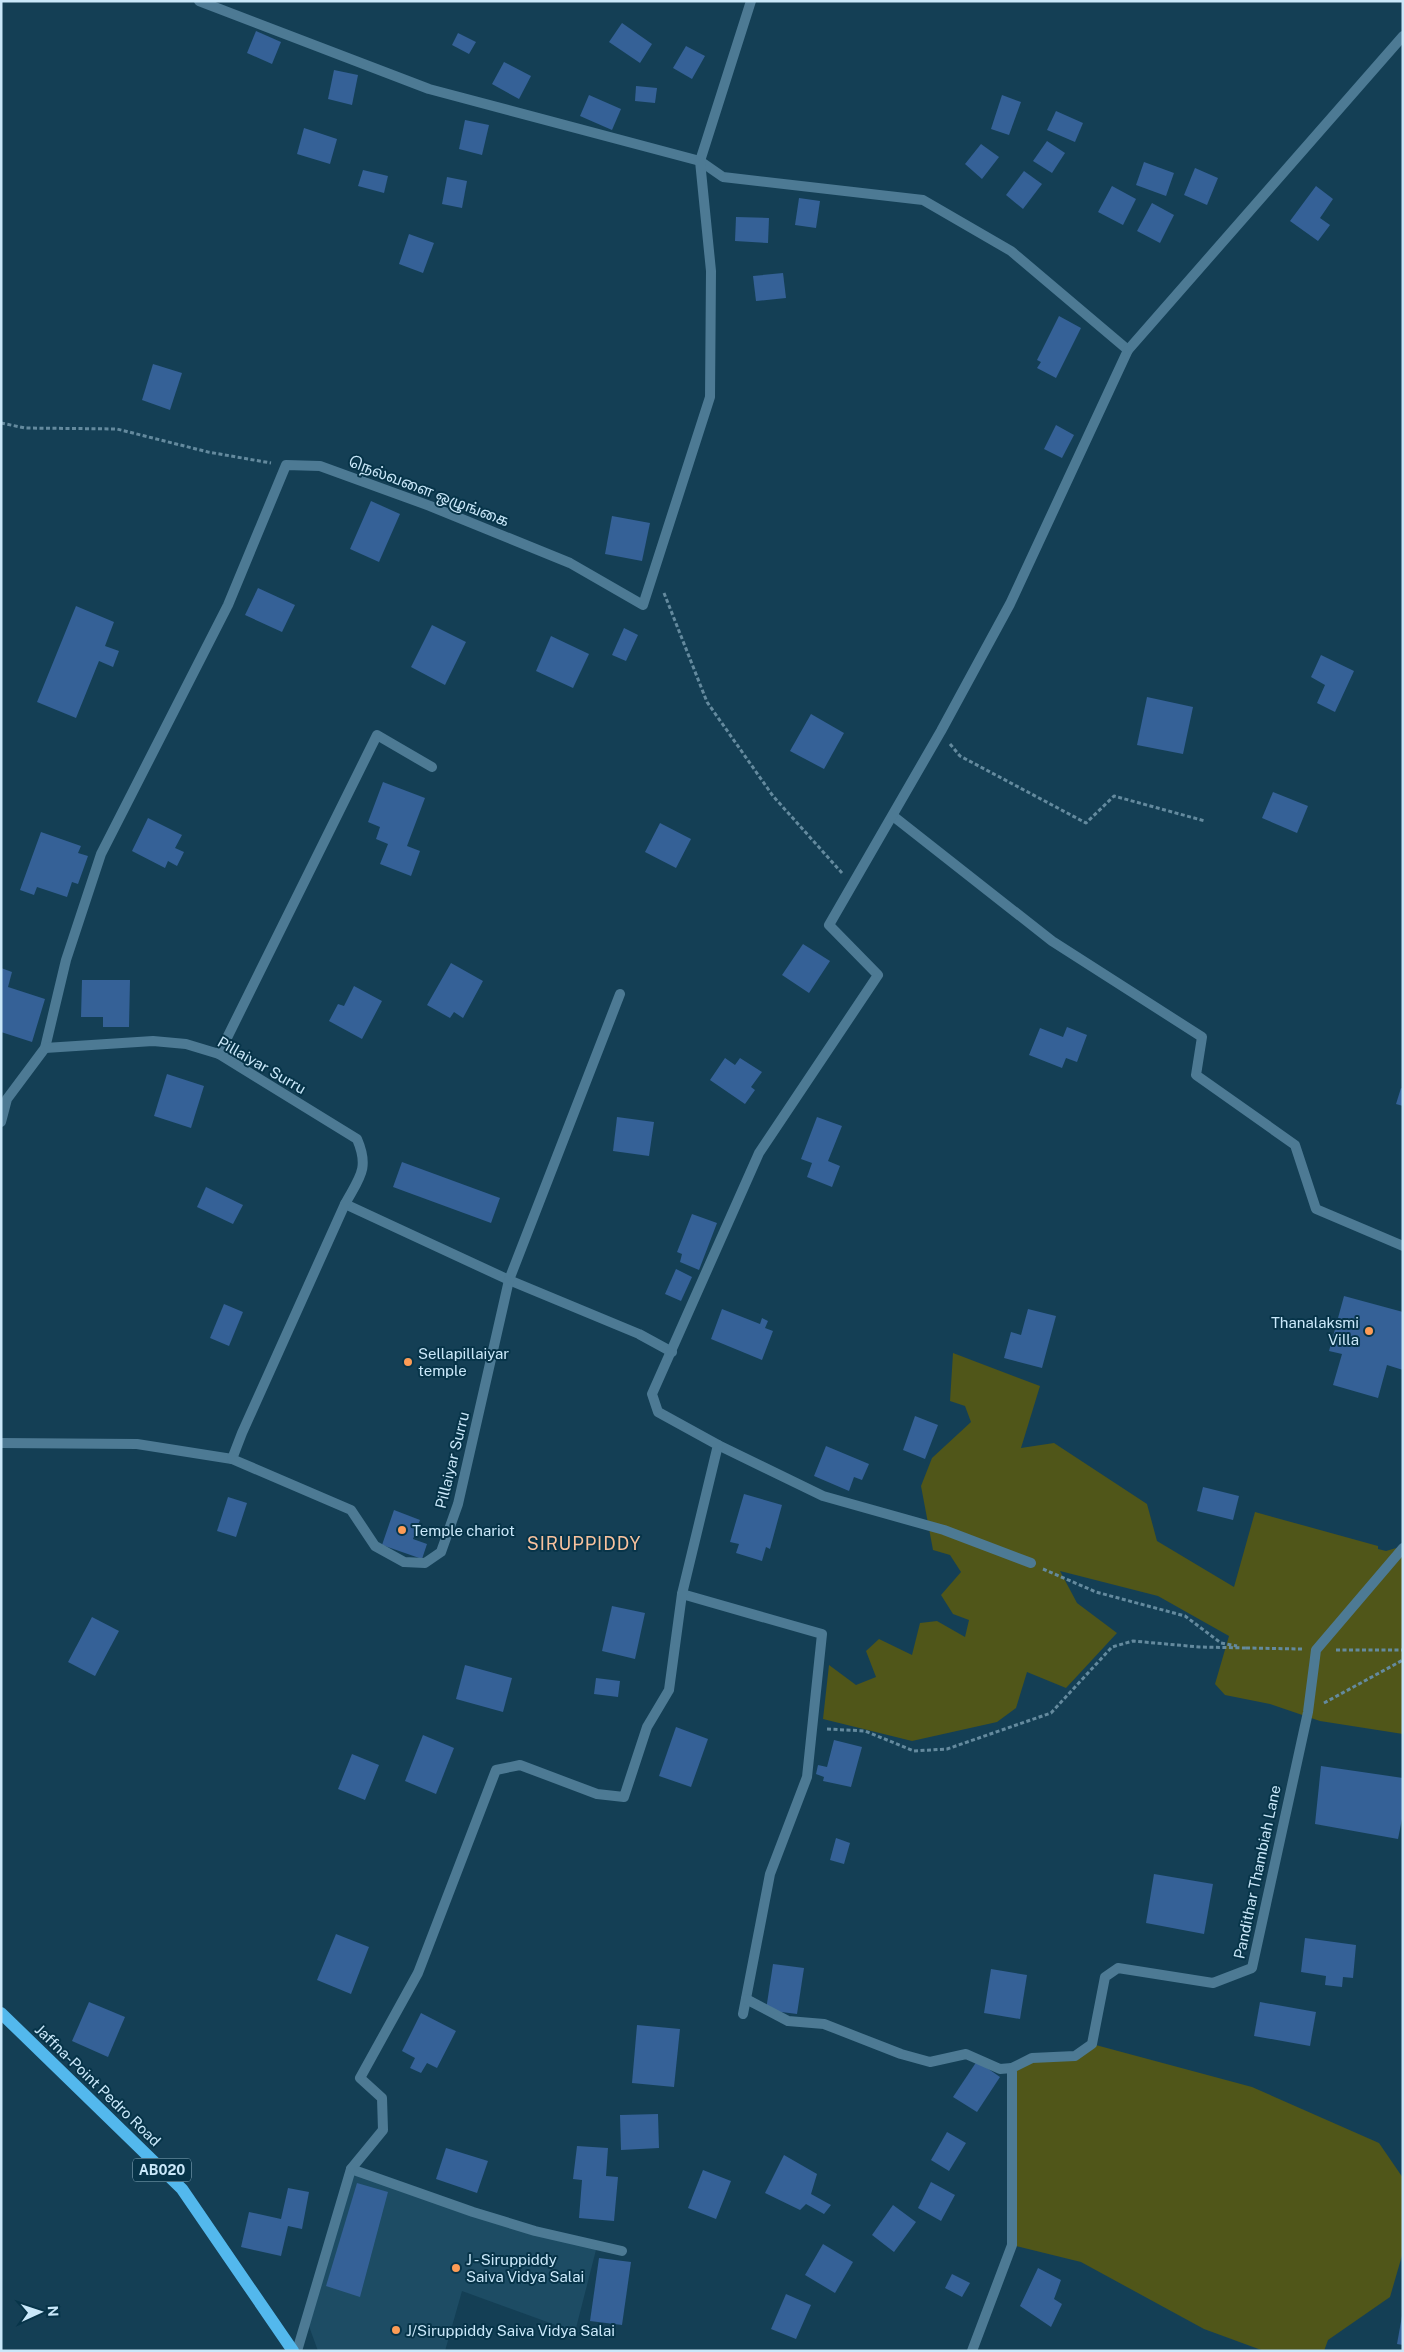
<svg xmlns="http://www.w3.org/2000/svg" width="1404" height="2352" viewBox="0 0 1404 2352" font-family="'Public Sans','Noto Sans Tamil',sans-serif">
<rect width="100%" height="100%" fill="#143f55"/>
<path fill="#1d4c64" d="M351,2169L597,2246L575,2332L462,2291L445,2351H318L306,2318Z"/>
<g fill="#505619">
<path d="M953,1353L1040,1386L1021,1448L1054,1443L1147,1504L1157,1541L1234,1587L1255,1512L1378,1546V1549L1386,1551L1403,1546V1734L1320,1721L1270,1704L1225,1695L1215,1684L1229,1636L1158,1596L1060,1571L1077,1603L1117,1633L1066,1688L1027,1672L1016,1708L997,1722L912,1741L823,1719L829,1665L856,1685L876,1677L866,1651L879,1639L912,1655L920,1623L937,1621L965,1637L969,1620L953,1614L941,1595L961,1572L950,1555L933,1550L921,1486L932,1458L971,1422L965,1406L950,1401Z"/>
<path d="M1092,2044L1252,2087L1379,2143L1403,2178V2252L1390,2297L1328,2340L1324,2351H1264L1204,2329L1081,2262L1012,2245V2068L1032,2058L1075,2056Z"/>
</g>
<g fill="#356197">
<path d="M622,23L652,44L640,63L609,42Z"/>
<path d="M256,31L281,42L272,64L247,53Z"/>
<path d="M458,33L476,42L469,54L452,45Z"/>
<path d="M686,46L705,56L692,79L673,68Z"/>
<path d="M504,62L531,76L519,99L492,84Z"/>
<path d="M334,70L358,75L352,105L328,99Z"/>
<path d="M636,86L657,88L655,103L635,101Z"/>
<path d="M589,95L621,109L612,130L580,116Z"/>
<path d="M1002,95L1021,102L1009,135L991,129Z"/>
<path d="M1056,111L1083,123L1075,142L1047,130Z"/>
<path d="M465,120L489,125L482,155L459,149Z"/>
<path d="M304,128L337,139L330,164L297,154Z"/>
<path d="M1047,141L1065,153L1052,173L1033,161Z"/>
<path d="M981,144L999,157L982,179L965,164Z"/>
<path d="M1144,162L1174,173L1166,196L1136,185Z"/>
<path d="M1195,168L1218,178L1207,205L1184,195Z"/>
<path d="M363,170L388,176L384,193L358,186Z"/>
<path d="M1024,171L1042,184L1023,209L1006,195Z"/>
<path d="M447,177L467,181L462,208L442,204Z"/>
<path d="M1112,186L1136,199L1123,225L1098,212Z"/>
<path d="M1316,186L1333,199L1320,218L1330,225L1318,241L1290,221Z"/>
<path d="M799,198L820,201L816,228L795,225Z"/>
<path d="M1152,203L1174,215L1160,243L1137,231Z"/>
<path d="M736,217L769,218L768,243L735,241Z"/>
<path d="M409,234L434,243L423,273L399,264Z"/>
<path d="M783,273L786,298L756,301L753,276Z"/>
<path d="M1059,316L1081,328L1056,378L1037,368L1041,362L1037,360Z"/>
<path d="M153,364L182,373L170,410L142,400Z"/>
<path d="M1056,425L1074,435L1062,458L1044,449Z"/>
<path d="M371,501L400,514L379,562L350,549Z"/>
<path d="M612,516L650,523L642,561L605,554Z"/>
<path d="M258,588L295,605L282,632L245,615Z"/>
<path d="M76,606L114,622L105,646L119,651L113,667L99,661L76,718L37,702Z"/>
<path d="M432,625L466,642L445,685L411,667Z"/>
<path d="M624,628L638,635L626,661L612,655Z"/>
<path d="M551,636L589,654L573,688L536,671Z"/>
<path d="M1321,655L1354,671L1335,712L1317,703L1325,685L1311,677Z"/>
<path d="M1147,697L1193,707L1183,754L1137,745Z"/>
<path d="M811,714L844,733L824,769L790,751Z"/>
<path d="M383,782L425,798L407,846L420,851L411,876L380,864L388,844L376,839L380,827L368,822Z"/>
<path d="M1273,792L1308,806L1297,833L1262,818Z"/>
<path d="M148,818L182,835L175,848L184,852L177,866L168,861L165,868L132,851Z"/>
<path d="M660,823L691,839L676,868L645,852Z"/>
<path d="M41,832L81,846L78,853L88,856L78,884L72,882L67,897L37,887L34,895L20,890Z"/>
<path d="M803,944L830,961L809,993L782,975Z"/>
<path d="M451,963L483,981L463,1018L454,1012L450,1018L427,1005Z"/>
<path d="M1,968L12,972L8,987L45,999L32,1042L1,1032Z"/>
<path d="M82,980H130L129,1027H103V1017H81Z"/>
<path d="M354,986L382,1001L362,1039L329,1021L338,1004L344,1006Z"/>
<path d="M1067,1027L1087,1035L1077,1062L1066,1058L1062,1068L1029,1055L1040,1028L1063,1037Z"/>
<path d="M725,1058L735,1065L740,1058L762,1072L751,1087L755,1090L745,1104L710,1080Z"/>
<path d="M167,1074L204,1086L191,1128L154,1116Z"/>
<path d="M1401,1088L1403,1089V1106L1396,1104Z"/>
<path d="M617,1117L654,1122L649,1156L613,1151Z"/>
<path d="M817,1117L842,1126L828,1161L840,1166L832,1187L807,1177L812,1163L801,1159Z"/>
<path d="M402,1162L500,1198L491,1223L393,1187Z"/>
<path d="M206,1187L243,1205L233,1224L197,1207Z"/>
<path d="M692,1214L717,1223L699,1270L680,1262L682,1254L677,1252Z"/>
<path d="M676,1269L692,1277L681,1301L665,1294Z"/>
<path d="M1344,1296L1403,1312V1370L1387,1365L1378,1398L1333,1385L1342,1354L1329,1351Z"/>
<path d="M224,1304L243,1312L229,1346L210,1338Z"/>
<path d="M722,1309L760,1324L762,1318L768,1321L765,1328L773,1331L762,1360L711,1339Z"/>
<path d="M1028,1309L1056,1316L1042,1368L1004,1358L1011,1332L1021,1335Z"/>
<path d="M915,1416L938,1425L925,1459L903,1450Z"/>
<path d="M826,1446L869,1464L862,1480L854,1477L849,1491L814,1476Z"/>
<path d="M1203,1487L1239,1496L1233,1520L1197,1511Z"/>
<path d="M744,1494L782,1505L770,1549L766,1547L762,1561L736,1553L739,1544L730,1542Z"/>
<path d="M228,1497L247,1503L236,1537L217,1531Z"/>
<path d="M394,1510L420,1520L413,1539L427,1544L422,1559L382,1545Z"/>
<path d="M612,1606L645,1613L635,1659L602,1651Z"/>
<path d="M92,1617L119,1631L95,1676L68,1662Z"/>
<path d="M465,1665L512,1678L503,1712L456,1699Z"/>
<path d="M596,1678L620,1681L618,1697L594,1694Z"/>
<path d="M676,1727L708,1739L691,1787L659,1776Z"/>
<path d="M423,1735L454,1748L436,1794L405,1781Z"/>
<path d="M834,1740L862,1747L851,1787L823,1781L824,1777L816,1774L818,1765L827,1767Z"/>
<path d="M352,1754L379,1765L365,1800L338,1789Z"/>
<path d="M1321,1766L1403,1778V1814L1398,1839L1315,1824Z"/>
<path d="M836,1838L850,1843L844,1864L830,1860Z"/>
<path d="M1154,1874L1213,1884L1204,1934L1146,1923Z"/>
<path d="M336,1934L369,1947L351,1994L317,1980Z"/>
<path d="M1305,1938L1356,1945L1353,1978L1343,1977L1342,1987L1325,1985L1326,1976L1301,1972Z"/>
<path d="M773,1964L804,1968L797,2014L766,2010Z"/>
<path d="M991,1969L1027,1975L1020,2019L984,2013Z"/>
<path d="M89,2002L125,2017L108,2057L72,2041Z"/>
<path d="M1260,2002L1316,2012L1310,2046L1254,2036Z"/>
<path d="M421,2013L456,2031L437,2068L427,2063L421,2073L410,2068L415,2058L402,2051Z"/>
<path d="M637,2025L680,2029L674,2087L632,2083Z"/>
<path d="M977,2061L1000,2077L977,2112L953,2097Z"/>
<path d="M658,2114L659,2148L621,2150L620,2115Z"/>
<path d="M947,2132L966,2143L949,2171L931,2160Z"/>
<path d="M577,2146L608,2148L606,2176L618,2177L614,2221L579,2218L582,2180L573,2179Z"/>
<path d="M446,2148L488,2161L477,2193L436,2179Z"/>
<path d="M784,2155L817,2174L811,2194L831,2205L824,2214L806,2204L800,2210L765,2193Z"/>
<path d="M703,2170L731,2181L716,2219L688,2208Z"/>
<path d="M931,2182L955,2195L941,2221L918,2208Z"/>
<path d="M357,2183L388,2192L360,2297L326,2286Z"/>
<path d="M288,2188L309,2192L302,2229L288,2226L281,2256L241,2247L249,2212L281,2219Z"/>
<path d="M893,2205L916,2222L894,2252L872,2235Z"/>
<path d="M823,2244L853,2262L835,2293L805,2275Z"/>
<path d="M599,2258L631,2262L622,2325L590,2321Z"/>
<path d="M1038,2268L1061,2280L1054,2299L1062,2304L1051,2327L1020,2306Z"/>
<path d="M952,2274L970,2283L962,2297L945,2288Z"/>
<path d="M786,2294L811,2305L796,2339L771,2329Z"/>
<path d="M1402,2316H1403V2345L1397,2344Z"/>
</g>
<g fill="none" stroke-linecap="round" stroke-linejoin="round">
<g stroke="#648a9e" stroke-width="3" stroke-dasharray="4 2.5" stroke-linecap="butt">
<path d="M1,423L25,428L117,429L208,452L271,463"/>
<path d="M664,593L707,702L773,796L842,873"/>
<path d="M950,744L960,756L1086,823L1114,796L1205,821"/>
<path d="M1043,1569L1096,1592L1185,1616L1221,1643L1237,1646"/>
<path d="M1246,1648L1302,1649"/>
<path d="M1336,1650H1403"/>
<path d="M1324,1703L1403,1660"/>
<path d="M827,1729L865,1731L914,1751L947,1749L1051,1713L1112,1647L1133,1641L1199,1647L1247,1648"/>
</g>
<g stroke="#4d7a94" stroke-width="10">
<path d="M199,1L429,89L700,161L723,177L923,200L1011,251L1128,350"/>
<path d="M893,816L1052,941L1202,1037L1196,1075L1295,1145L1316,1209L1403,1246"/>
<path d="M219,1054L377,735L432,767"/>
<path d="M1,1122L7,1099L45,1048L66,960L101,854L228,605L286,465L320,466L430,506L570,563L643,605L710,397L711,271L700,161L751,1"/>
<path d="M345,1204L509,1280L639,1334L672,1352"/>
<path d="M1,1443L137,1444L232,1459L242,1433L345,1204C359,1178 370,1169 357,1139L219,1054L186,1044L153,1041L45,1048"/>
<path d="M718,1445L823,1496L944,1530L1031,1563"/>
<path d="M232,1459L351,1510L375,1546L404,1562L425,1563L441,1552L458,1504L509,1280L620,994"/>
<path d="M682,1594L822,1634L807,1777L770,1874L743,2014"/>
<path d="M746,1999L788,2021L824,2024L901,2054L930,2062L966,2054L1000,2069L1012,2068"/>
<path d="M351,2169L473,2212L535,2231L622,2251"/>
<path d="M297,2351L351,2169L383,2130L382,2098L360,2078L418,1973L496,1770L520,1765L597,1794L624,1797L647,1727L669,1690L682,1594L718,1445L658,1412L652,1394L759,1153L878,975L829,925L941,731L1010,604L1128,350L1403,36"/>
<path d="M972,2351L1012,2245V2068L1032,2058L1075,2056L1092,2044L1105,1977L1118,1968L1213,1983L1252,1968L1308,1712L1316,1650L1403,1548"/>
</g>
<path stroke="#53b8ed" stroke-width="12" d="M1,2013L182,2189L293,2351"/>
</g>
<g fill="#fd9c56" stroke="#073449" stroke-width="2">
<circle cx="1369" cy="1331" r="5"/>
<circle cx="408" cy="1362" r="5"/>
<circle cx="402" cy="1530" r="5"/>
<circle cx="456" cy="2268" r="5"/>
<circle cx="396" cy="2330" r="5"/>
</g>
<g text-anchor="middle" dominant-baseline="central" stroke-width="4" stroke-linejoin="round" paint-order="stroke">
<rect fill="#073449" stroke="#90b2c5" stroke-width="1" x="133" y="2158.5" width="58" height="23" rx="4"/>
<g font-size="14" font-weight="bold" fill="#cae8fa">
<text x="162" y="2170">AB020</text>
</g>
<g font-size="15" fill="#cae8fa" stroke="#073449">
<text transform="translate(429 491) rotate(21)">நெல்வளை ஒழுங்கை</text>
<text transform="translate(262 1065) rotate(30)">Pillaiyar Surru</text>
<text transform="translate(452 1460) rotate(-76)">Pillaiyar Surru</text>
<text transform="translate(1257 1872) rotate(-78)">Pandithar Thambiah Lane</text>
<text transform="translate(98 2085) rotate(44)">Jaffna-Point Pedro Road</text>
</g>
<g font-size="15" fill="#cae8fa" stroke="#073449" text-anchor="start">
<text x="1359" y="1322" text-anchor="end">Thanalaksmi<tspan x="1359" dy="17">Villa</tspan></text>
<text x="418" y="1353">Sellapillaiyar<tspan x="418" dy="17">temple</tspan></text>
<text x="412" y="1530">Temple chariot</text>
<text x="466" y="2259">J - Siruppiddy<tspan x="466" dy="17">Saiva Vidya Salai</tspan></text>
<text x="406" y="2330">J/Siruppiddy Saiva Vidya Salai</text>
</g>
<g font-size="18" letter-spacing="1" fill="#f9c29e" stroke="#073449">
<text x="584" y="1543">SIRUPPIDDY</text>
</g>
</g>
<rect width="1404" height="2352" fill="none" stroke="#cae8fa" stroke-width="5"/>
<g transform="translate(40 2312) rotate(87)" stroke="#073449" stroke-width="4" paint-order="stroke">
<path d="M0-4L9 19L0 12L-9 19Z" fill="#cae8fa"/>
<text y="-8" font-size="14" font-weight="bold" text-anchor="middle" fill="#cae8fa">N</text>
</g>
</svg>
